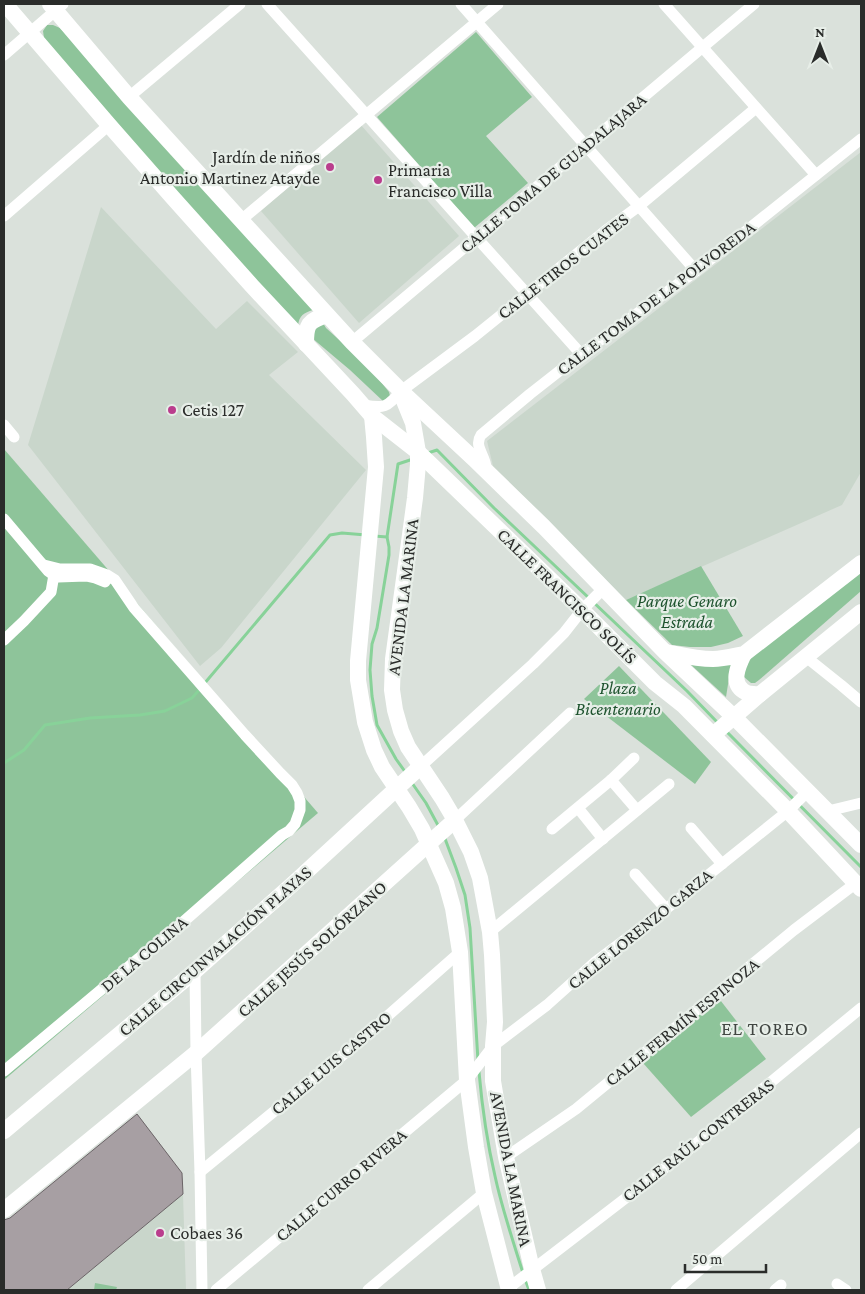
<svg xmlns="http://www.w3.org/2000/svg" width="865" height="1294" viewBox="0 0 865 1294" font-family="'Crimson Pro',serif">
<rect width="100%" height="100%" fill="#dae1db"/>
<g fill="#c9d6cb">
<path d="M360,124L459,236L359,323L261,211Z"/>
<path d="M861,152V472L842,505L626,600L493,466L487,441Z"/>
<path d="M101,207L216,329L247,301L298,352L269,375L366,470L221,648L200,666L28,445Z"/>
<path d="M183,1194L186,1290H67L89,1272Z"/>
</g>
<g fill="#8ec49a">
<path d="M47,25H53L60,28L126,99L313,310C304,313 299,315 298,326L180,196L44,38L43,31Z"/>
<path d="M476,32L532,97L486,136L528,183L474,228L377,117Z"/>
<path d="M323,323L326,328L369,367L389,392L390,396L384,402L350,370L312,338L314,325Z"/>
<path d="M4,449L318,813L4,1080Z"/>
<path d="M861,563V591L759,680L755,683H751L744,677V663Z"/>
<path d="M701,566L743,636L728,643L711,647H690L672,645L626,600Z"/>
<path d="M690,664L731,665L726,697Z"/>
<path d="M619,666L711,762L695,784L584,699Z"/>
<path d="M717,996L766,1059L691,1117L643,1063Z"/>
<path d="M95,1283L117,1287L116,1290H94Z"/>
</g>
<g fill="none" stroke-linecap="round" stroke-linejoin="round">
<g stroke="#88d299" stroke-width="3">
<path d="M428,453L437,450L494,508L687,691L718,723"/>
<path d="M374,536L387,537L389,547V555L377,628L372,644L370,670L372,696L377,725L396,759L406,773"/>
<path d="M387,537L398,464L413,459"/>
<path d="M204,684L330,535L342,533L366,535"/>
<path d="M726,731L861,867"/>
<path d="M4,763L24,750L45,725L90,718L140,715L165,711L192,698L200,689"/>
<path d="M412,783L426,803L440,829"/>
<path d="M444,836L456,868L465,895L470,928L478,1061"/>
<path d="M479,1072C482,1106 487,1142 495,1176C502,1209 513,1241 523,1273"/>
<path d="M525,1279L529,1290"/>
</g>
</g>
<path fill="#a79fa3" stroke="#6b6467" d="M137,1114L182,1173L183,1194L67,1290H4V1220L10,1218Z"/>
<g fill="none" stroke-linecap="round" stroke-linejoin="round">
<g stroke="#fff" stroke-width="11">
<path d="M267,4L581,354"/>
<path d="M461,4L696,271"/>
<path d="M664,4L816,175"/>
<path d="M4,55L63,4"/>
<path d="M129,97L240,4"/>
<path d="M4,216L109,125"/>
<path d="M240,221L498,4"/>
<path d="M352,342L754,4"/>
<path d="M362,405C384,408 386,409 401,391L475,336L605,231L639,206L756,108"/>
<path d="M4,425L14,437"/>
<path d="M486,469C487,457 473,447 481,435L530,394L581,354L696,271L861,139"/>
<path d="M4,519L48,571L55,576L58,577L86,576L95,578L105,582"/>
<path d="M4,640L24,621L51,592L55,569"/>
<path d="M806,657L841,685L861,702"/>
<path d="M421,766L533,664L564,633L582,610L604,588"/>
<path d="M611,780L637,810"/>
<path d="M578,808L603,839"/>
<path d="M828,811L861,803"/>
<path d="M455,820L570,713"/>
<path d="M691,828L722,864"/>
<path d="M552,829L611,780L634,758"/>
<path d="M635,874L666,909"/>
<path d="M490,932L669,784"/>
<path d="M195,971L196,1053L200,1172L202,1290"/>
<path d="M4,1071L139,958L174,930L282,835L289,831L295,824L300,810V801L297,793L292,785L280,773L245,735L134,608L115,580L107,575L90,569H60L44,565"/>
<path d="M506,1157L576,1109L794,930L856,883"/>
<path d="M200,1172L349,1050L460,952"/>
<path d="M837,1284L846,1290"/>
<path d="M216,1290L467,1080L493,1046L547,1005L594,963L666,909L788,811L808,791"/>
<path d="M368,1290L484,1193"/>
<path d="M506,1290L687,1151L861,1008"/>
<path d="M676,1290L861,1133"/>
<path d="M775,1290L781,1285"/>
</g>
<g stroke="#fff" stroke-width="16">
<path d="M5,4L109,125L174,199L252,286L353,394L372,416L418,452L582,610L655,683L684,706L788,811L861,889"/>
<path d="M50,4L129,97L352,342L401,391L475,460L544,527L665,652L734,717L861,845"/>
<path d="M306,344C306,324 308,321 327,315"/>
<path d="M402,396L413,423L418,452V464L415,498L393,659L392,690L395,710L401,731L408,747L442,798L455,820L471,852L480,878L490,932L492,955L495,1022L493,1046V1081L506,1157L532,1269L538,1290"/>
<path d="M372,416L374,437L376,467L358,661V680L365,722L374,750L382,767L409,807L422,829L446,883L453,908L460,952L467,1080L476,1147L484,1193L509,1290"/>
<path d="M666,652C681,655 697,659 713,659C723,659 734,656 744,654L861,563"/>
<path d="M744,654C738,666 729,685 747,693C751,694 755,694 759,695"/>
<path d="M713,735L759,695L861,612"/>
<path d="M4,1131L195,971L294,883L421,766"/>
<path d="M4,1210L196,1053L455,820"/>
</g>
</g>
<g fill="#ba3d8d" stroke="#e7eee8" stroke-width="2">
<circle cx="330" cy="167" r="5"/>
<circle cx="378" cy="180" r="5"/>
<circle cx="172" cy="410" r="5"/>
<circle cx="160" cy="1233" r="5"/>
</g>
<g text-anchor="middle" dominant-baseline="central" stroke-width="4.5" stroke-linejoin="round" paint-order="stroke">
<g font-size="18" fill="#2a2c2a" stroke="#e7eee8" text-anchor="start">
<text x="320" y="157" text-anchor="end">Jardín de niños<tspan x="320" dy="21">Antonio Martinez Atayde</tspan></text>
<text x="388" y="170">Primaria<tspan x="388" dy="21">Francisco Villa</tspan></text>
<text x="182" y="410">Cetis 127</text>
<text x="170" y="1233">Cobaes 36</text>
</g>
<g font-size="18" fill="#2a2c2a" stroke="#e7eee8">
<text transform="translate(553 173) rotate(-40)">CALLE TOMA DE GUADALAJARA</text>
<text transform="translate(563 266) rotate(-38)">CALLE TIROS CUATES</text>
<text transform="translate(656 298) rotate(-37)">CALLE TOMA DE LA POLVOREDA</text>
<text transform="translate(567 596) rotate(44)">CALLE FRANCISCO SOLÍS</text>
<text transform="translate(403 597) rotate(-83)">AVENIDA LA MARINA</text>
<text transform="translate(640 929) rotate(-39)">CALLE LORENZO GARZA</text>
<text transform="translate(312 949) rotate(-42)">CALLE JESÚS SOLÓRZANO</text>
<text transform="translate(215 951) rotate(-41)">CALLE CIRCUNVALACIÓN PLAYAS</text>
<text transform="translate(144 954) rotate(-40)">DE LA COLINA</text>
<text transform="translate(682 1022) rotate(-39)">CALLE FERMÍN ESPINOZA</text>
<text transform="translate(331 1063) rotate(-40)">CALLE LUIS CASTRO</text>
<text transform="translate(698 1140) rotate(-38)">CALLE RAÚL CONTRERAS</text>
<text transform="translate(511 1169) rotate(79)">AVENIDA LA MARINA</text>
<text transform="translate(341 1185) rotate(-40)">CALLE CURRO RIVERA</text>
</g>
<g font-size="18" font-style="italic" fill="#1e532e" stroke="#e7eee8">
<text x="687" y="601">Parque Genaro<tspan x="687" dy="21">Estrada</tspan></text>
<text x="618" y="688">Plaza<tspan x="618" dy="21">Bicentenario</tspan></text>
</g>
<g font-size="19" letter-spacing="1" fill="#424743" stroke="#e7eee8">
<text x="765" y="1028">EL TOREO</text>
</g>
</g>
<rect width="865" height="1294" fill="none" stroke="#2a2c2a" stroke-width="10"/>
<g transform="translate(820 45)" stroke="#e7eee8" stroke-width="4" paint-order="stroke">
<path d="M0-4L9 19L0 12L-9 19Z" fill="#2a2c2a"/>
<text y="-8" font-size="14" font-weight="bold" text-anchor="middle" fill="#2a2c2a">N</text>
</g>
<path d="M685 1264v8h81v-8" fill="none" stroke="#2a2c2a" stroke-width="2.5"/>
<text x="692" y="1264" font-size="15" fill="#2a2c2a" stroke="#e7eee8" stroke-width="4" paint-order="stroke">50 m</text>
</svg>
